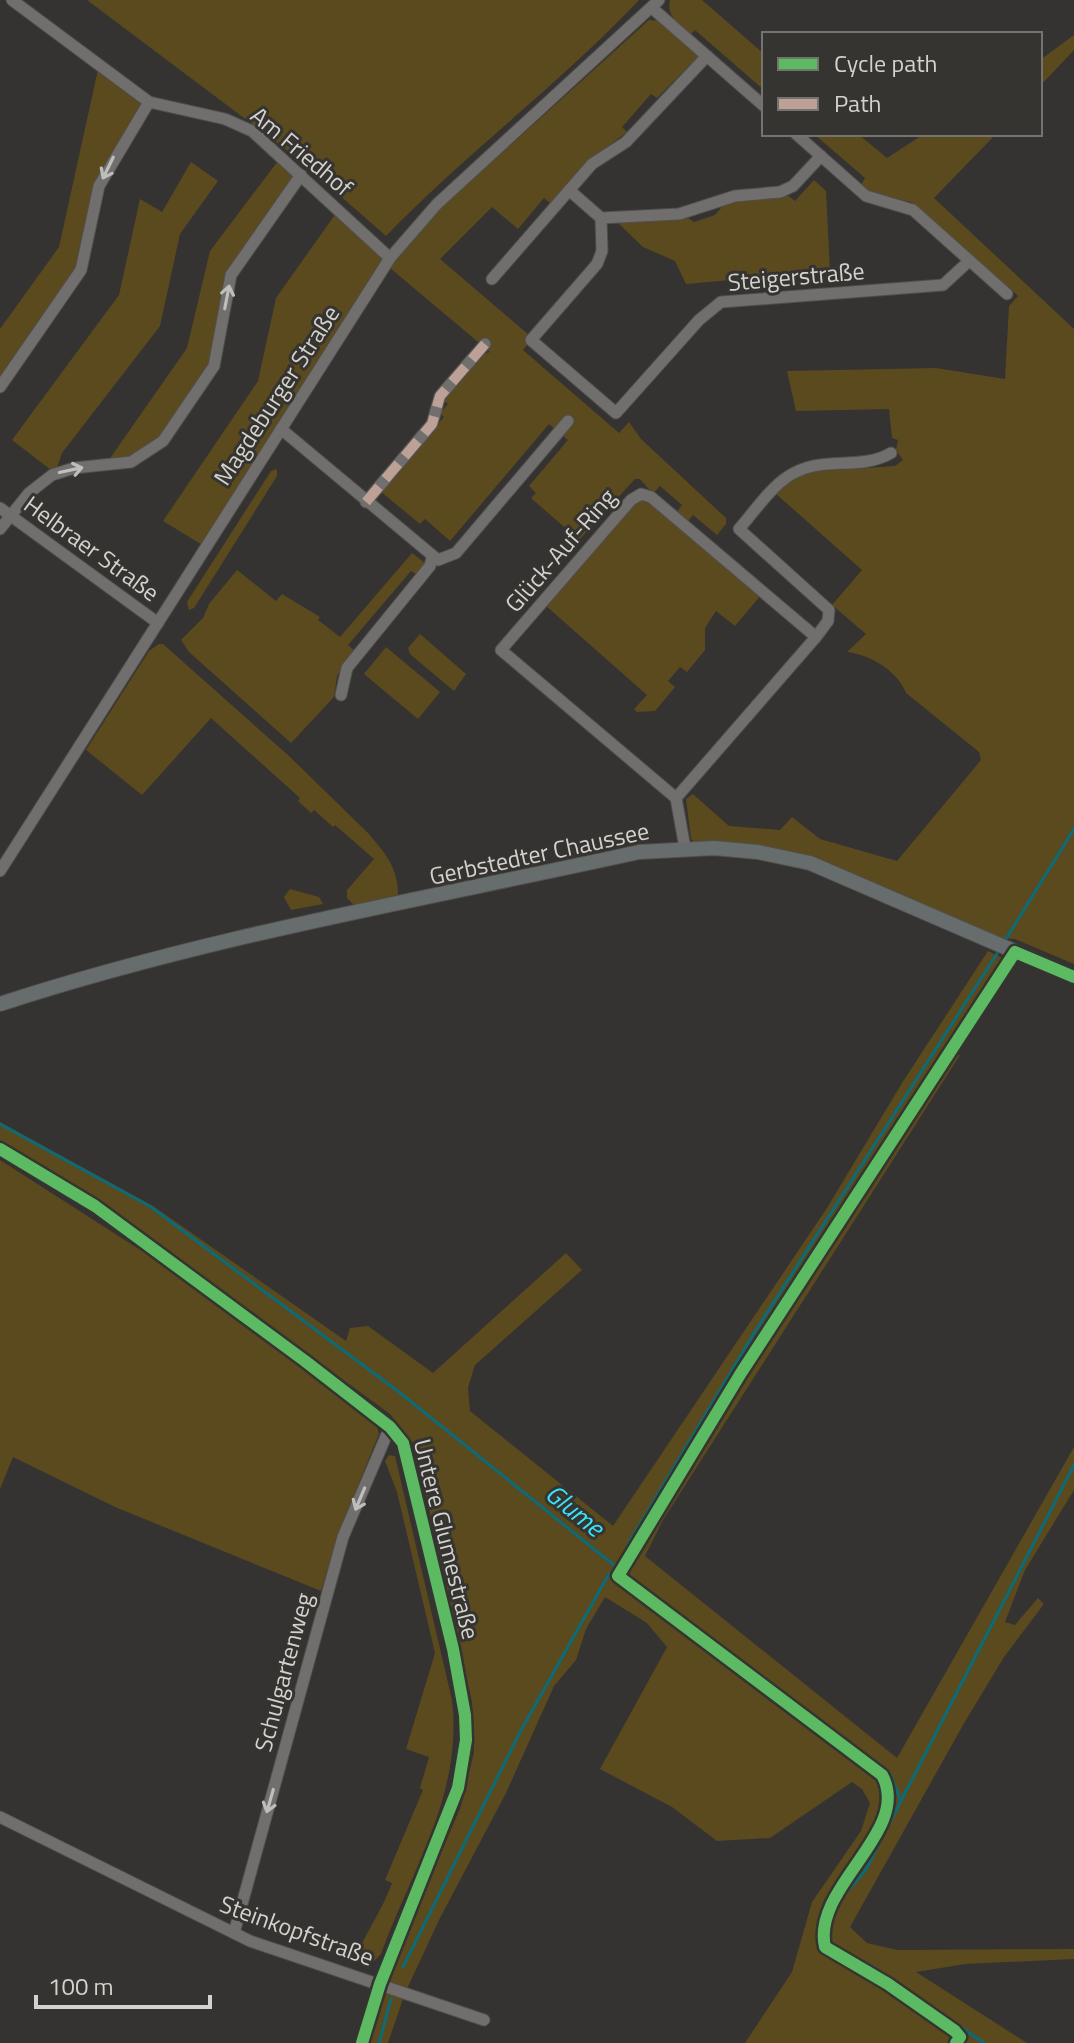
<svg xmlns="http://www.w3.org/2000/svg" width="1074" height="2043" viewBox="0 0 1074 2043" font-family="'Titillium Web',sans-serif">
<rect width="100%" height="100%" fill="#343331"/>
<g fill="#5b4a1e">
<path d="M87,0H639C560,84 466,153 386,236L296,157Z"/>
<path d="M670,0H702L764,54V90L695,30L690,35C679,24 666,16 670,0Z"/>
<path d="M649,20L661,21L699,56L657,98L651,94L622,127L627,132L585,163L551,204L544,198L518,229L492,207L440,259L529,335L530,341L523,350L619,433L629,422L641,439L726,518V524L717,535L693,515L687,522L676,513L682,505L660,486L653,494L640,479H635L579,540L531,498L536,493L529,486L568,440L549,424L450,541L425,519L420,524L380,491L444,417L440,413L448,404L443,400L481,355L490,352L390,268L442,207Z"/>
<path d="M1074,35V50L1040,86V60Z"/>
<path d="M99,65L149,102L99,186L85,256L0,387V329L59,247Z"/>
<path d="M814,134H858L887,158L924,134H996L934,198L1074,329V964L1015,939L999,938L815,860L697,843L691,839L686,799L693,794L729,826L780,830L792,817L820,839L897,861L981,760L979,752L906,693C898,671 869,654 847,652L866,634L832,605L862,570L775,493L804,472L895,466L903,460L896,450L898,440L892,438L889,409L796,411L787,371L936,368L1005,379L1009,306L1018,296L911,202L870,193L861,185L865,178Z"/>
<path d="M281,157L301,175L237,266L214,366L147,454L106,464L187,348L210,251Z"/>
<path d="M191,162L218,181L180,234L160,326L62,453L55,473L12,440L119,295L140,199L162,212Z"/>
<path d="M814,180L826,191L830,271L686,284L675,261L643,247L615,220L685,216L694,222L715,215L727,201L786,194L795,201Z"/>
<path d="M339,209L390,258L204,546L163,521L258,381L276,298Z"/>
<path d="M277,469V476L194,608L189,610L187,602L271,471Z"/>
<path d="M644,500L655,504L761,595L735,626L716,611L705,628V650L687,672L680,667L668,681L675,687L655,711L637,712L634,709L647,695L545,605L636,502Z"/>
<path d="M412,553L426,564L417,575L411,571L348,645L354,650L337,676L334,697L291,743L189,652L181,640L203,618L209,604L237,570L276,601L282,594L320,617L318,620L340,637Z"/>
<path d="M420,634L466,674L454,691L410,654L408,648Z"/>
<path d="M159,644H163L289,756L368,833C385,853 398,867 398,895L354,905L347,898V890L374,859L335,825L333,827L314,810L311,813L298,801L300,798L211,718L142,795L86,750L149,651Z"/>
<path d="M386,647L440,692L418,719L364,674Z"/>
<path d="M290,889L319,897L323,904L291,910L284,897Z"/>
<path d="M988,951L1005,959L946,1051L960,1055L663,1520L645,1556L897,1758L1074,1447V1490L1025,1570L1005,1622L1015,1625L1038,1598L1044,1604L1004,1657L963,1725L850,1927L867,1943L897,1950L1074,1949V1959L965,1964L916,1972L1027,2043H962L965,2037L865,1973L954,2035L950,2043H745L792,1972L812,1902L861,1831L870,1803L862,1789L852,1782L770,1838L717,1841L672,1807L600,1769L667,1647L647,1623L605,1597L586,1629L576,1660L554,1686L506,1793L440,1918L405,1993L388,2043H369L389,1975L461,1806L474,1752L472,1702L420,1469L427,1454L411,1441L390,1414L91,1195L0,1140V1122L153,1206L346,1341L350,1328L368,1326L433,1373L566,1253L582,1270L475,1365L468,1388L470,1411L613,1526L827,1208L902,1083Z"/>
<path d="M0,1160L159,1262L376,1422L379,1434L340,1529L321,1591L115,1507L13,1457L0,1489Z"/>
<path d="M389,1455L395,1456L452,1700C463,1794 412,1869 381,1954L373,1962L353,1963C364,1935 382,1911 392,1883L385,1880L423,1790L420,1788L429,1757L406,1749L435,1653L397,1492L385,1461Z"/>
</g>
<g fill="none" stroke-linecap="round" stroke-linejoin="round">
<g stroke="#0b6b78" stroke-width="3">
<path d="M1004,942L1074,829"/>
<path d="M0,1124L151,1207L399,1392L625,1574L891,1776L901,1801L865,1871L831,1910L826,1935L838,1950L872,1966L984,2043"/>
<path d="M628,1544L756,1330L998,952"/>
<path d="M902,1799L1074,1465"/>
<path d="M403,1967L521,1730L609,1574"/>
<path d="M379,2043L391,1999"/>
</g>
<g stroke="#504f4d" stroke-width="13">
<g id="minor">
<path d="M12,0L149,102L225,119L252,131L390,258"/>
<path d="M652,8L764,106"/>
<path d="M796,134L866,196L913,210L1007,294"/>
<path d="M569,190L601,218L679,214L735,196L780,192L793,186L821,156"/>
<path d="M601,218L602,251L597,264L531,340L616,413L699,320L721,302L943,285L969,261"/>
<path d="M492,279L592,164L626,142L707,56"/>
<path d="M0,387L81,270L99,186L149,102"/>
<path d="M281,429L438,560L456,553L568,421"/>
<path d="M366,502L432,424L440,396L485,344"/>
<path d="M0,508L158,623"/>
<path d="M0,529L29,493L52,475L74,468L131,462L163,441L214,366L231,275L301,175"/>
<path d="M816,637L828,621L829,610L739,529C756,510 774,481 798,471C828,457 862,470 891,453"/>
<path d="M341,695L347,668L430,566L432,558"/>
<path d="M676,798L816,637L651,497L641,494L631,500L501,650L676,798L685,848"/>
<path d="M0,871L390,258L437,204L659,0"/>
<path d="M0,1149L95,1206L305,1361L390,1427L403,1443L453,1649L465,1715L466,1740L458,1788L380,1984L362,2043"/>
<path d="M0,1817L250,1941L484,2020"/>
<path d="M234,1933L343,1537L390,1427"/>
</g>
</g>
<g stroke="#504f4d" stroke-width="16">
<path id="major" d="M0,1004C208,936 426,899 639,852L714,848L758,852L810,863L1074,977"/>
</g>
<use href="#minor" stroke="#706f6e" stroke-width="11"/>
<use href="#major" stroke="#676d6c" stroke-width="14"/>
<path stroke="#bda197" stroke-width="10" stroke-dasharray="20 10" stroke-linecap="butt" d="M366,502L432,424L440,396L485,344"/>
<g stroke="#353430" stroke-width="17">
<g id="cycleway">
<path d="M0,1149L95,1206L305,1361L390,1427L403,1443L453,1649L465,1715L466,1740L458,1788L380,1984L362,2043"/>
<path d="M956,2043L960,2037L955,2031L888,1984L825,1947C811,1887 913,1831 882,1775L618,1576L741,1373L1015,952L1074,977"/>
</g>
</g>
<use href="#cycleway" stroke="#5cba63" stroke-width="12"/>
</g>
<defs><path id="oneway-shaft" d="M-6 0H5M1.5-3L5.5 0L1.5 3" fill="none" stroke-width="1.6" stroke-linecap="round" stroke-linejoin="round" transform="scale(2)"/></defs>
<g stroke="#bfbebc">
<use href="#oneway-shaft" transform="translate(108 168) rotate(116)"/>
<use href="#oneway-shaft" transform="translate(227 297) rotate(-79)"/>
<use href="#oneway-shaft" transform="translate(71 470) rotate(-12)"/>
<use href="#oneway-shaft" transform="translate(360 1499) rotate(113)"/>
<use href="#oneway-shaft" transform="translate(270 1801) rotate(106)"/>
</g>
<g text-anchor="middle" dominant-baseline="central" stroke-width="6" stroke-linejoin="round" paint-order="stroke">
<g font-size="24" fill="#d3d2cf" stroke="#353430">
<text transform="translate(302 151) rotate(40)">Am Friedhof</text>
<text transform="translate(796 276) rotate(-5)">Steigerstraße</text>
<text transform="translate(276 395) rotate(-57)">Magdeburger Straße</text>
<text transform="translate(92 548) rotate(36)">Helbraer Straße</text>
<text transform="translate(560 550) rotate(-49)">Glück-Auf-Ring</text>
<text transform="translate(539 853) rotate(-12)">Gerbstedter Chaussee</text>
<text transform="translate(447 1539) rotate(76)">Untere Glumestraße</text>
<text transform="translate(283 1672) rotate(-75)">Schulgartenweg</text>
<text transform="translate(297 1930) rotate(20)">Steinkopfstraße</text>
</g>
<g font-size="26" font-style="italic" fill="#37e4fe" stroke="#353430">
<text transform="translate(575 1510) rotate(39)">Glume</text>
</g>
</g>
<rect x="762" y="32" width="280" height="104" fill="#353430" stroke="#747370" stroke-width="2"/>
<rect x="778" y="58" width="40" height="12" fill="#5cba63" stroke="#747370" stroke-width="2"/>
<text x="834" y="72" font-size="24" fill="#d3d2cf">Cycle path</text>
<rect x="778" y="98" width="40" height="12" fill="#bda197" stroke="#747370" stroke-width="2"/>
<text x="834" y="112" font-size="24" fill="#d3d2cf">Path</text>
<path d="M36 1995v12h174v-12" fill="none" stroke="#d3d2cf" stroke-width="4"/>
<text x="48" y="1995" font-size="24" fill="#d3d2cf" stroke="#353430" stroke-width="6" paint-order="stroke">100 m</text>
</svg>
